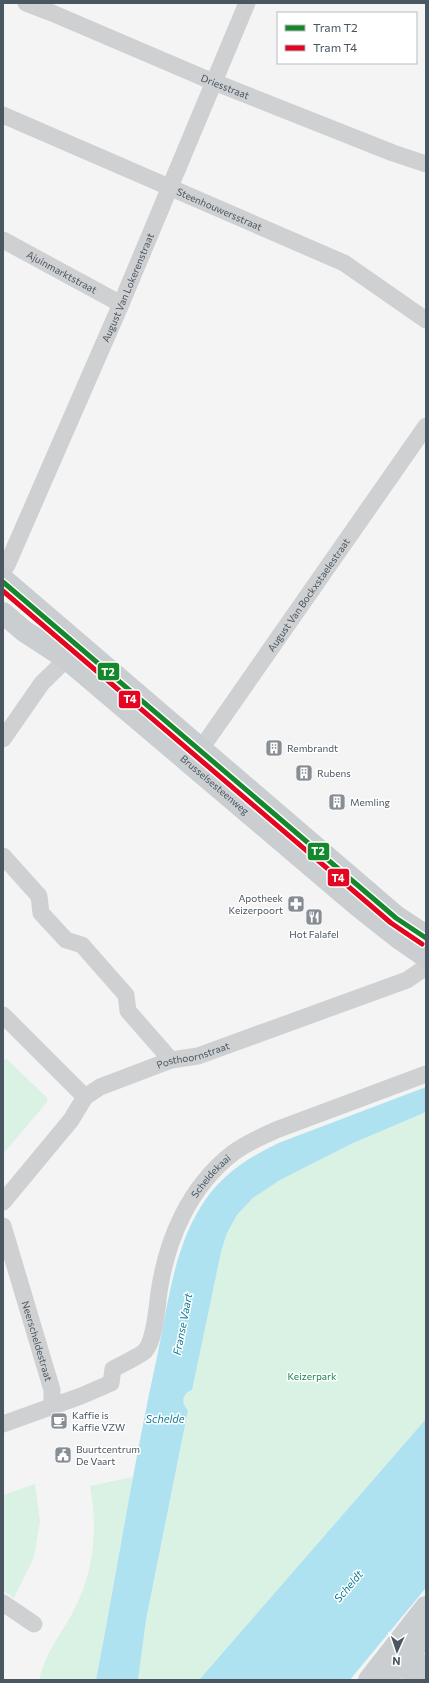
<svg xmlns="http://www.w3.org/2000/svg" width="429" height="1683" viewBox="0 0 429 1683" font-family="Commissioner,sans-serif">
<rect width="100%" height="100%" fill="#f4f4f4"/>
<g fill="#d9f2e3">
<path d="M7,1059L47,1098V1102L3,1154V1060Z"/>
<path d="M426,1112V1419L199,1680H138L146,1620L188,1410C181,1404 182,1395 191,1390L221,1252L227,1233L237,1215L253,1198L280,1180L351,1144Z"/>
<path d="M133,1477L96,1680H39C46,1652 60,1636 73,1612C94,1573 98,1529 90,1486Z"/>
<path d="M35,1484L40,1521L34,1557L14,1598L3,1590V1495Z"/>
</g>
<g fill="#aee2f0">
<path d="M426,1087V1112L351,1144L280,1180L253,1198L237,1215L227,1233L221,1252L192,1390C183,1393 180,1403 188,1410L146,1620L138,1680H96C117,1571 134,1461 158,1352C168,1304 174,1250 200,1208C219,1176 248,1157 281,1142Z"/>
<path d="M426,1419V1588L350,1680H199Z"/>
</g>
<path fill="#f4f4f4" d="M426,1588V1591L353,1680H350Z"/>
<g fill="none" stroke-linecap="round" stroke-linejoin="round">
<g stroke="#ced0d2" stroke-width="17">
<path id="s1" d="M26,3L52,13L204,78L393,153L426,164"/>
<path id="s2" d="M3,115L344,263L426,320"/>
<path id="s3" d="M3,240L121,304"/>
<path id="s4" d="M3,570L7,565L121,304L247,3"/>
<path d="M3,739L42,683L75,651"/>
<path id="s5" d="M192,757L205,743L426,426"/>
<path d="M3,856L39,896L41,913L66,940L82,945L126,995L128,1011L171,1060"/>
<path d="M3,1015L85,1097"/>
<path id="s6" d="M3,1202L71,1120L85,1097L100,1087L171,1060L198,1056L407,980L426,967"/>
<path id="s7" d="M3,1226L52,1390V1405"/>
<path id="s8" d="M3,1424L81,1396L111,1383L113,1369C119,1366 142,1354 145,1351C155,1340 157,1307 159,1292C167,1239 189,1187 233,1153C246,1143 261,1137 276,1130L426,1074"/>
<path d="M3,1603L34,1624"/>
</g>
<g stroke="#caced1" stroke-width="22">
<path d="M3,579L397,917L426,936"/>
<path id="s9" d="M3,613L24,631L67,659L357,905L400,939L426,957"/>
<path d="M391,1674L426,1635"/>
<path d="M369,1680L426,1607"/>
<path d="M413,1680L426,1665"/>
</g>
<g stroke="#fff" stroke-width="8">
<path id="tram-1" d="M3,582L396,918L426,938"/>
</g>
<g stroke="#fff" stroke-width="8">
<path id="tram-2" d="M3,591L391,923L422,944"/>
</g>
<use href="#tram-1" stroke="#15882e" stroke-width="5"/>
<use href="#tram-2" stroke="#e40521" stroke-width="5"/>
</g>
<defs>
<g id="building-square" transform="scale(0.9)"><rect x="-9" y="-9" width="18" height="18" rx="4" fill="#868d94" stroke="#fff"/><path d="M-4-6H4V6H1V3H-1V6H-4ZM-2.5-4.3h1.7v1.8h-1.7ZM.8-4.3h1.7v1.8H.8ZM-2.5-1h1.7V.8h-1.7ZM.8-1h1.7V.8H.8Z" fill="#fff"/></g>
<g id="pharmacy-square" transform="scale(0.9)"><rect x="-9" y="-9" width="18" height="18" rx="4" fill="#868d94" stroke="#fff"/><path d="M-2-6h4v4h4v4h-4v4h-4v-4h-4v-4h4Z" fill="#fff"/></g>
<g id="restaurant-square" transform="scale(0.9)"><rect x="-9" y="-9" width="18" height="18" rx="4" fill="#868d94" stroke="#fff"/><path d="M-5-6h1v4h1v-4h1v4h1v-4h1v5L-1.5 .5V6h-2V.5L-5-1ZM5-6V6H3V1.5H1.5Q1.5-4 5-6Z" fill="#fff"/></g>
<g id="cafe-square" transform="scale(0.9)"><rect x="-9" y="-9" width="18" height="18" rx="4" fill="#868d94" stroke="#fff"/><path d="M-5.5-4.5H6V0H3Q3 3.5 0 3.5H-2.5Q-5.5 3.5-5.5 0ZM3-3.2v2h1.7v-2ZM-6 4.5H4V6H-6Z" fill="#fff"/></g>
<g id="civic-square" transform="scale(0.9)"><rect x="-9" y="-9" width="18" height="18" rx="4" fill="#868d94" stroke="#fff"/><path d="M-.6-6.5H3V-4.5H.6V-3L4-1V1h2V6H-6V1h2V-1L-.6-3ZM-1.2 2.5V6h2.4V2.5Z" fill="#fff"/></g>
</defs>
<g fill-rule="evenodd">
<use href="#building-square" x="274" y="748"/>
<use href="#building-square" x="304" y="773"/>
<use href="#building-square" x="337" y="802"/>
<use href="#pharmacy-square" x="296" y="904"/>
<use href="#restaurant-square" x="314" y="917"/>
<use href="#cafe-square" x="59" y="1421"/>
<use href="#civic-square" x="63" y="1455"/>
</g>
<g text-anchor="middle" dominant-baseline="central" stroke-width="3" stroke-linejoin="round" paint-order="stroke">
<g font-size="10" fill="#4a5661" stroke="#fff">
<text stroke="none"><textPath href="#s1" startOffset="216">Driesstraat</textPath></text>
<text stroke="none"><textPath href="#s2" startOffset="236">Steenhouwersstraat</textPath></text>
<text stroke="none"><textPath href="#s3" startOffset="67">Ajuinmarktstraat</textPath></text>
<text stroke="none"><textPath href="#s4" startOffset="309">August Van Lokerenstraat</textPath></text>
<text stroke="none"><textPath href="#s5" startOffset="200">August Van Bockxstaelestraat</textPath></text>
<text stroke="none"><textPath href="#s9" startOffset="273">Brusselsesteenweg</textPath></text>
<text stroke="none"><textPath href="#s6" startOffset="250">Posthoornstraat</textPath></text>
<text stroke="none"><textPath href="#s8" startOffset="357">Scheldekaai</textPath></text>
<text stroke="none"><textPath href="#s7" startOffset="120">Neerscheldestraat</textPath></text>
</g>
<g font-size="10" fill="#4a5661" stroke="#fff" text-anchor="start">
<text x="287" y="748">Rembrandt</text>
<text x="317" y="773">Rubens</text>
<text x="350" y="802">Memling</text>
<text x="283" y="898" text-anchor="end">Apotheek<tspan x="283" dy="12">Keizerpoort</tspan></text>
<text x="314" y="934" text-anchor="middle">Hot Falafel</text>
<text x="72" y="1415">Kaffie is<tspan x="72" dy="12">Kaffie VZW</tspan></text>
<text x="76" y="1449">Buurtcentrum<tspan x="76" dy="12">De Vaart</tspan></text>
</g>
<g font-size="10" fill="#17864f" stroke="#fff">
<text x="312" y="1376">Keizerpark</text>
</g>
<g font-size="11" font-style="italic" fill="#0c7c9b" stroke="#fff">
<text transform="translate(182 1324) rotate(-79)">Franse Vaart</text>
<text x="165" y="1418">Schelde</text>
<text transform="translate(348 1586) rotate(-50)">Scheldt</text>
</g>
</g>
<g stroke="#fff" stroke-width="1.5">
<rect x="97" y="662" width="23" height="19" rx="4" fill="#15882e"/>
<rect x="118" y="690" width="23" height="19" rx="4" fill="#e40521"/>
<rect x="307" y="842" width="23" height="19" rx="4" fill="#15882e"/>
<rect x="327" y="868" width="23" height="19" rx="4" fill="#e40521"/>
</g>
<g font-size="11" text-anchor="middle" font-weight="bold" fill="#fff">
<text x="108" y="676">T2</text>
<text x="130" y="703">T4</text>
<text x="318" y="855">T2</text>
<text x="338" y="882">T4</text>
</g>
<rect width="429" height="1683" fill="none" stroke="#4a5661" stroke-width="8"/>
<rect x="277" y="12" width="140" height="52" fill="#ffffff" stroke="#b7bbc0"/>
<rect x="285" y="25" width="20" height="6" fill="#15882e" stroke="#b7bbc0"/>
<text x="313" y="32" font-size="12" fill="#4a5661">Tram T2</text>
<rect x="285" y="45" width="20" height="6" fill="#e40521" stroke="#b7bbc0"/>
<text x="313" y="52" font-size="12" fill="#4a5661">Tram T4</text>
<g transform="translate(397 1651) rotate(183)" stroke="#ffffff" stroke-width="3" paint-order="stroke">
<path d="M0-3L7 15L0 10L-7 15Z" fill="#4a5661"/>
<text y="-6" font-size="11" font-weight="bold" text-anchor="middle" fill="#4a5661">N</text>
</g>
</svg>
